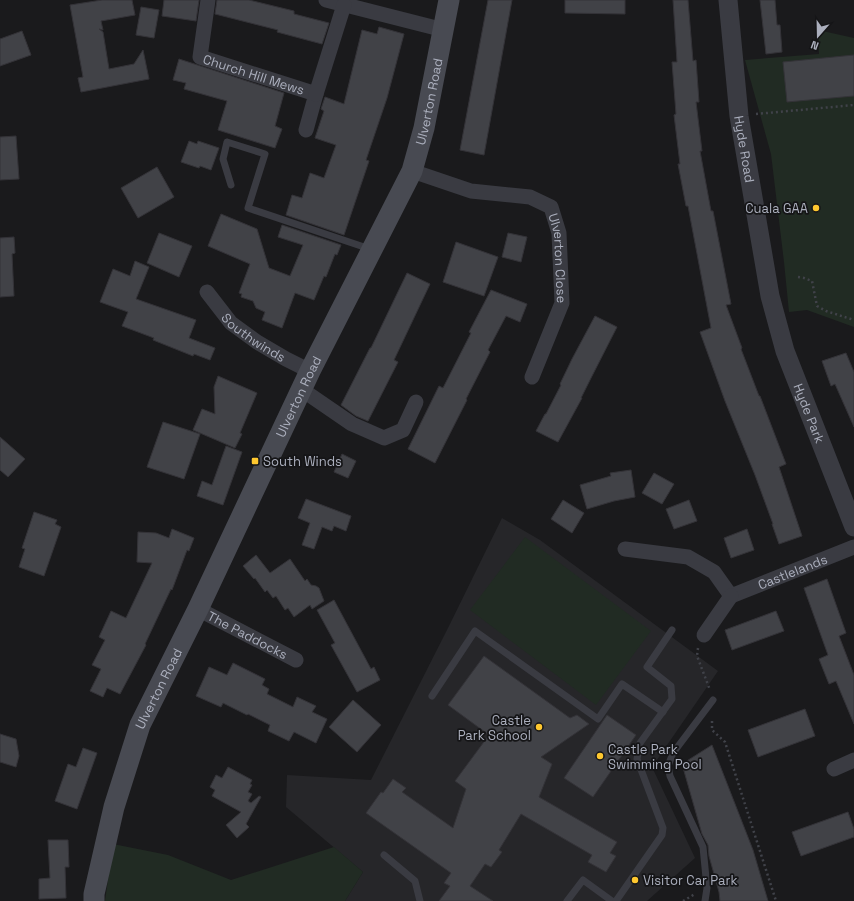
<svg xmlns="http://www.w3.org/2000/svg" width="854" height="901" viewBox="0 0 854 901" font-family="'Space Grotesk',sans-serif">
<rect width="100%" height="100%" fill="#1a1a1c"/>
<path fill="#262629" d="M502,518L540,540L718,671L652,767L695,858L647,901H345L363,872L286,807L287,775L371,780L449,626Z"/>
<g fill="#212b23">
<path d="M818,30L854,38V327L807,310L789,312L784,262L771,154L745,60L819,54Z"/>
<path d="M525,537L651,631L596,705L470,610Z"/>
<path d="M113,844L168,855L231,880L334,847L363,872L345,901H105Z"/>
</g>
<g fill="#414247" stroke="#343338">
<path d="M102,0H132L135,15L101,21L103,30L99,29L103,32L109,69L134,64L143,50L149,79L81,92L78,78L83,77L70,5Z"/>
<path d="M164,0H199L196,21L162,16Z"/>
<path d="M217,0H249L294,11V14L329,23L322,44L277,32L278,30L215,14Z"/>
<path d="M488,0H512L484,155L460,150Z"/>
<path d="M565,0H625V14L565,13Z"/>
<path d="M673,0H688L693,61L696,60L699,102H696L702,151H700L711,211H713L731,304L726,305L742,348L741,349L759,396H760L786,464L779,467L802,536L779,544L772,524H773L755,475L725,401L700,332L711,328L688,206H686L678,164H680L674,115L676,114L672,62H677Z"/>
<path d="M760,0H775L777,25H780L782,52L766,54Z"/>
<path d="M141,7L159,10L154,38L136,35Z"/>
<path d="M379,27L404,34L387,98L366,160L369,161L344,235L286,215L292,195L302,198L310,173L324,178L336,145L315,138L324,111L321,109L325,97L344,104L362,30L377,34Z"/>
<path d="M22,31L31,55L0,66V39Z"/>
<path d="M854,55V96L787,102L783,62Z"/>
<path d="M179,59L284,93L275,126L282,129L275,148L218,130L227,101L184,89L186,83L173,80Z"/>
<path d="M16,136L19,179L0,180V137Z"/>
<path d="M189,141L197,144L198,141L219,148L211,170L200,166L199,168L181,162Z"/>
<path d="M157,167L174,197L138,218L121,188Z"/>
<path d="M221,214L257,229L269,268L290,276L303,245L278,237L282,225L341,245L337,255L335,254L326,277L324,276L314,300L295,293L282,328L262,320L265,312L256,308L253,301L241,297L242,294L239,293L250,264L208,246Z"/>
<path d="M159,233L192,246L179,277L147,263Z"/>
<path d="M508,233L527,237L521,262L502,257Z"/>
<path d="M14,237L15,253L12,254L14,296L0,297V238Z"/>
<path d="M456,242L498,257L484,296L443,282Z"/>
<path d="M135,261L149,267L136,299L196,320L189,338L215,348L210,360L194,354L193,356L153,340L154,338L122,326L128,312L100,302L113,269L130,276Z"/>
<path d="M407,273L430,284L394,360L398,362L368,421L356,416L341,405L370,348H371Z"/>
<path d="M491,290L527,304L520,322L506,316L488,350L490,352L466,399L467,400L435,463L408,449L439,386L443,388L471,333L469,332Z"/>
<path d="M595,316L617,327L591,378L581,398H582L558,442L536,431L545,414H546L561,385L560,384L572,359Z"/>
<path d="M846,353L854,372V427L835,384L831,386L822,361Z"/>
<path d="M218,376L257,393L240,433L242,434L235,448L193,430L202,409L215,414L214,387Z"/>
<path d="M163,422L200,434L184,479L147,467Z"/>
<path d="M0,437L25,459L8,477L0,470Z"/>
<path d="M226,446L242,452L223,505L197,496L202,481L212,485Z"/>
<path d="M342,454L356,461L348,478L334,472Z"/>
<path d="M631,470L635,497L614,501L587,509L580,485L611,476L610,473Z"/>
<path d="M654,473L674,484L662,504L642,493Z"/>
<path d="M306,499L351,516L346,531L334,526L332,531L322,527L314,549L302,545L310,523L298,518Z"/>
<path d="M563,500L584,513L572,533L551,519Z"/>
<path d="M689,500L697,521L674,529L666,509Z"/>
<path d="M34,512L57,520L55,524L61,527L44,576L19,567L25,549L22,548Z"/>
<path d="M172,529L194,538L189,551L187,550L172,590L171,589L145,644L146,645L120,694L107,688L103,697L90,691L101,669L92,665L105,640L99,637L111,611L126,618L152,563L137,562L138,532L156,533L169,538Z"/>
<path d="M747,529L754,550L731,558L724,538Z"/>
<path d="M256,555L270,573L290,559L305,581L307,579L311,585L316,586L319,588L324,601L312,609L310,605L294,617L288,608L285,610L276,596L273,598L267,590L265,592L255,578L254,579L243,566Z"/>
<path d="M827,579L846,633L839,636L854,675V724L836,681L829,684L819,659L828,655L804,588Z"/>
<path d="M334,600L371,669L374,667L380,680L357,692L331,645L335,643L317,610Z"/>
<path d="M776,611L784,631L732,650L725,630Z"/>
<path d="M484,656L570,718L577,715L589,724L541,757L552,764L539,797L617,842L610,853L616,856L606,872L588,862L592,855L521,814L499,850L502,852L491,867L485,864L470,886L493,901H439L450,886L444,883L451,873L366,813L381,792L383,793L393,779L406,788L402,792L453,828L466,789L455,781L489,735L448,705Z"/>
<path d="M233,663L265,679L262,685L269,689L267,694L293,707L297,697L316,706L312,712L327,719L316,743L294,732L289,741L268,731L270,725L248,714L247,715L223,703L221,707L196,696L209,667L227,675Z"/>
<path d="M353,700L381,725L357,752L329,727Z"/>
<path d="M805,709L815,736L758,757L748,730Z"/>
<path d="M607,715L636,735L593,797L564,778Z"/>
<path d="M0,734L16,739L19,756L16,767L0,762Z"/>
<path d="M712,745L753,850L768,901H720L719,892L709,856L708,845L702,834L682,764Z"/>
<path d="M83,748L97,753L77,809L55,801L68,764L76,767Z"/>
<path d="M228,767L252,780L250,784L252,785L248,792L252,794L248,801L251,803L259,796L261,797L246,824L249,827L237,838L226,825L241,812L212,796L215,790L210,787L216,775L222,778Z"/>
<path d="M848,812L854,829V837L801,856L792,832Z"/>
<path d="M48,840H68L69,867H65L66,898L39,899V879L50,878Z"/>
</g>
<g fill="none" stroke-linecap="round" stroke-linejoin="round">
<g stroke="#404249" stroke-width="2.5" stroke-dasharray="2 3" stroke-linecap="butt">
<path d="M756,114L854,105"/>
<path d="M798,277L804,278L812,281L817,306L826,311L854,320"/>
<path d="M698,648L697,656L710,690"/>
<path d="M712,721V730L725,742L776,901"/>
<path d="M683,901L695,894"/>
</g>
<g stroke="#3a3b42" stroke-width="7">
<path d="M231,185L223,159L227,142L265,154L248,208L370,249"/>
<path d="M432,696L475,631L598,719L622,684L663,712"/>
<path d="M384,855L415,881L420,901"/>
<path d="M567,901L583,880L612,901"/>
<path d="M616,901L662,835L663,828L637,759L640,743L672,699L671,686L647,667L672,630"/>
<path d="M705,901L707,888L703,847L670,776L668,766L673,753L713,700"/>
</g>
<g stroke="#3a3b42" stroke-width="15">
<path id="s1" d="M208,0L200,57L316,94L306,130"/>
<path d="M326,0L444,30"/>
<path d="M316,94L344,5"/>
<path id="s2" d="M412,171L471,191L530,197L551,207L559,233L562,303L532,377"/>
<path id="s3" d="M207,292L231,323L257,342L286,359L310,371"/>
<path d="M301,389L352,424L384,438L403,430L416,402"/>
<path id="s4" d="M625,549L688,557L714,572L731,596L854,547"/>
<path id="s5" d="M198,609L296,660"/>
<path d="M704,635L731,596"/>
<path d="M834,769L854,760"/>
</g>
<path stroke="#3a3b42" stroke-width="19" id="s6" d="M728,0L739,116L770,296L785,351L854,527"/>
<path stroke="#484a52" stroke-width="21" id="s7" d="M94,901V894L114,807L140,725L198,609L310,371L412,171L424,128L449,0"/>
</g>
<g fill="#ffc82f" stroke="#151517" stroke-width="1.5">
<circle cx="816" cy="208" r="4"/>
<rect x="251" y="457" width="8" height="8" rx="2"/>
<circle cx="539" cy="727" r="4"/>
<circle cx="600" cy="756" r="4"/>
<circle cx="635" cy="880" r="4"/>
</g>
<g text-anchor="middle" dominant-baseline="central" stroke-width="3.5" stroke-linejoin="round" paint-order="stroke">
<g font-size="13" fill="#abafbd" stroke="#151517">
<text stroke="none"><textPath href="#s1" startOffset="114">Church Hill Mews</textPath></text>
<text stroke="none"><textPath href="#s7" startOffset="871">Ulverton Road</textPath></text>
<text stroke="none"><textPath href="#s6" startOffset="150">Hyde Road</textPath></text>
<text stroke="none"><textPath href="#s2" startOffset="197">Ulverton Close</textPath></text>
<text stroke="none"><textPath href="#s3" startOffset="66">Southwinds</textPath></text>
<text stroke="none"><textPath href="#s7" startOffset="547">Ulverton Road</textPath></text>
<text stroke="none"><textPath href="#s6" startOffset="423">Hyde Park</textPath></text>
<text stroke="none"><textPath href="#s4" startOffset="189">Castlelands</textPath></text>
<text stroke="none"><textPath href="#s5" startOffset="56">The Paddocks</textPath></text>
<text stroke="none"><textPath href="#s7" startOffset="223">Ulverton Road</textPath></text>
</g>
<g font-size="13" fill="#abafbd" stroke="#151517" text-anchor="start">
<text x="808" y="208" text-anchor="end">Cuala GAA</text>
<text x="263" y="461">South Winds</text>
<text x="531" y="720" text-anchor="end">Castle<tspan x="531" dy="15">Park School</tspan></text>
<text x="608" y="749">Castle Park<tspan x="608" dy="15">Swimming Pool</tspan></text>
<text x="643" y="880">Visitor Car Park</text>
</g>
</g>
<g transform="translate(818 36) rotate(200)" stroke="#151517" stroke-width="3" paint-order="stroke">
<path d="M0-3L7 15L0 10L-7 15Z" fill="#abafbd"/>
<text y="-6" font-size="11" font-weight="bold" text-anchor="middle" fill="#abafbd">N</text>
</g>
</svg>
